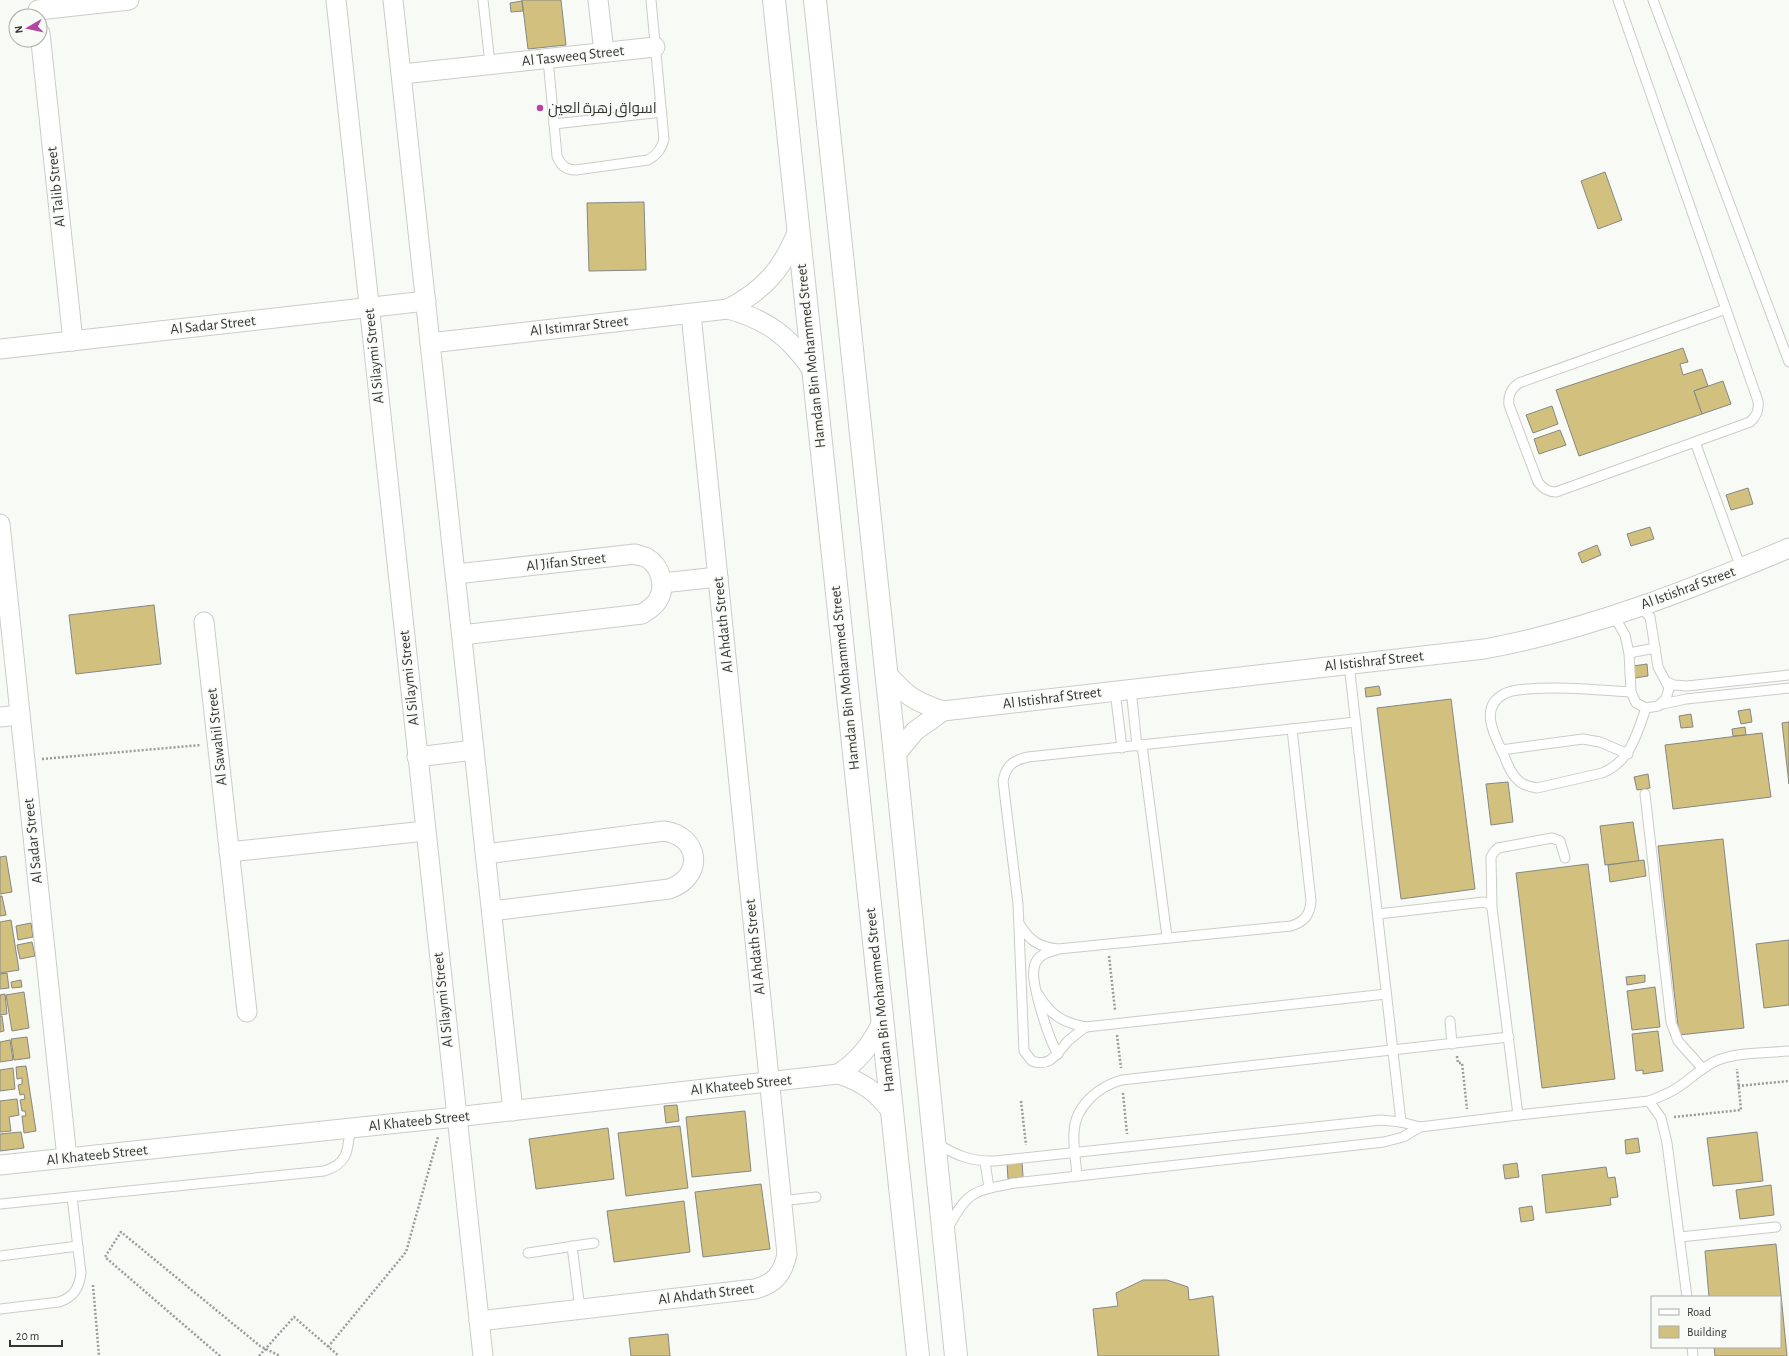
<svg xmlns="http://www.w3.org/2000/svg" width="1789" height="1356" viewBox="0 0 1789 1356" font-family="'Alegreya Sans',Cairo,sans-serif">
<rect width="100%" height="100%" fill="#f8faf6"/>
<g fill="#d2c07f" stroke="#878783">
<path d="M522,0H561L566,45L528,49Z"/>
<path d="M522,1L523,11L511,12L510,3Z"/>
<path d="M1605,172L1622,220L1598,229L1581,181Z"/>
<path d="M644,202L646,270L589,271L587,203Z"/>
<path d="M1683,348L1688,362L1680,364L1683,375L1702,369L1708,386L1694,391L1702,414L1579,456L1556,390Z"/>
<path d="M1723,381L1731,404L1702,414L1694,391Z"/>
<path d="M1552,406L1558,424L1533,433L1526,415Z"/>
<path d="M1560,430L1566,445L1539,454L1534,439Z"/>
<path d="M1748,488L1753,504L1731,510L1726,495Z"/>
<path d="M1650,527L1654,539L1631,546L1627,534Z"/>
<path d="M1597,545L1601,555L1582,563L1578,553Z"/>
<path d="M154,605L161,664L76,674L69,615Z"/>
<path d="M1647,664L1648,676L1635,678L1633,666Z"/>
<path d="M1379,686L1381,695L1366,697L1365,688Z"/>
<path d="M1451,699L1475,889L1401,899L1377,708Z"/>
<path d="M1750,709L1752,722L1741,724L1738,711Z"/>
<path d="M1691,714L1693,727L1681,728L1679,716Z"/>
<path d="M1789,722V784L1782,723Z"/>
<path d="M1745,727L1746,735L1733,736L1732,729Z"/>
<path d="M1762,733L1771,797L1673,809L1665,745Z"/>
<path d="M1648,774L1650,788L1637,790L1634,777Z"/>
<path d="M1508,782L1513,822L1491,825L1486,784Z"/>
<path d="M1633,822L1639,861L1605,865L1600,826Z"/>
<path d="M1723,839L1744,1028L1679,1035L1658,846Z"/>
<path d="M6,856L12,892L0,894V857Z"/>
<path d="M1644,860L1646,876L1610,882L1608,865Z"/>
<path d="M1588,864L1615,1079L1542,1088L1516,873Z"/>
<path d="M0,896H2L6,915L0,916Z"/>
<path d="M11,920L19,970L0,973V922Z"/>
<path d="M31,923L33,937L18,940L16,926Z"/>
<path d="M1789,940V1005L1764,1008L1756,944Z"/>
<path d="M32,942L35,956L20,959L17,945Z"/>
<path d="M7,973L9,988L0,989V974Z"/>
<path d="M1645,975V982L1627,985L1626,977Z"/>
<path d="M21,980L22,987L12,988L11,982Z"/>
<path d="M1655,987L1660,1027L1632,1030L1627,991Z"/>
<path d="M24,992L29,1028L12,1031L6,995Z"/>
<path d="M5,994L7,1014L0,1015V995Z"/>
<path d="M0,1016H2L4,1031L0,1032Z"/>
<path d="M1658,1031L1663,1071L1643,1074V1070L1636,1071L1632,1034Z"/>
<path d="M27,1037L30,1058L14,1060L11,1039Z"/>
<path d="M10,1040L13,1060L0,1062V1042Z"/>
<path d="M26,1066L36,1131L24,1133L22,1116H26L25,1111H22L20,1100L25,1099L24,1094L20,1095L18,1085L22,1084V1078L17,1079L16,1067Z"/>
<path d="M13,1068L15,1089L0,1091V1070Z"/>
<path d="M17,1099L19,1115L9,1117L11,1131L0,1132V1101Z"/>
<path d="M677,1105L679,1121L666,1123L664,1106Z"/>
<path d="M745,1111L751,1171L692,1177L686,1117Z"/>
<path d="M680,1126L688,1188L626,1196L618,1133Z"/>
<path d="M608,1128L614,1179L536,1189L529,1139Z"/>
<path d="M21,1132L24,1148L0,1151V1134Z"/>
<path d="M1757,1132L1763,1181L1713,1186L1707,1138Z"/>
<path d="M1638,1138L1640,1152L1626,1154L1625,1140Z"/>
<path d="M1022,1161L1023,1177L1008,1179L1007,1163Z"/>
<path d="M1517,1163L1519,1177L1505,1179L1503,1165Z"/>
<path d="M1606,1167L1608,1178L1615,1177L1618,1197L1610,1198L1611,1205L1546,1213L1542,1175Z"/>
<path d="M761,1184L770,1249L703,1257L695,1192Z"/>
<path d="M1771,1185L1774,1215L1740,1219L1736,1190Z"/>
<path d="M684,1201L690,1252L614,1262L607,1211Z"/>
<path d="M1532,1206L1534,1220L1521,1222L1519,1208Z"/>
<path d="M1776,1244L1787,1356H1715L1714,1347H1780V1297H1709L1705,1251Z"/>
<path d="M1143,1280H1167L1188,1287L1189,1300L1213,1296L1219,1356H1098L1093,1309L1118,1306L1116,1293Z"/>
<path d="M668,1334L670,1356H631L629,1338Z"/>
</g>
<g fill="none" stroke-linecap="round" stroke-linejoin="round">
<g stroke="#cbccc9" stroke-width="11">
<g id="service">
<path d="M483,0L490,64"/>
<path d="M1618,0L1758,401C1759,410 1757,416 1750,422L1556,492C1548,492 1543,489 1538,482L1509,405C1508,396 1510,389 1519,383L1726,309"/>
<path d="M1653,0L1789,362"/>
<path d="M548,59L557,156C560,165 566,170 576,170L648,160C657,155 662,149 664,139L651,0"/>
<path d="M554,124L662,112"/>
<path d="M1695,442L1741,568"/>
<path d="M1611,616L1617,621L1625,635L1629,653L1631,692L1636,703L1646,708L1658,706L1666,699L1669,688L1658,667L1650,617L1640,607"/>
<path d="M1629,653L1655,648"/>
<path d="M1349,664L1401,1122"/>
<path d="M1667,682L1674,685L1687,686L1789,675"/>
<path d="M1131,689L1137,746"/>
<path d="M1115,691L1122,748"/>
<path d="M1631,692C1597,690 1562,686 1527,689C1520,690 1511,690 1504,694C1479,707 1494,735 1503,753C1507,763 1511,775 1520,782C1525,786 1531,787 1537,788L1602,773C1630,762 1637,734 1646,708"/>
<path d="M1663,704L1686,699L1789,688"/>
<path d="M1142,745L1167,937"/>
<path d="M1501,750L1583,739L1600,742L1628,754"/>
<path d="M1645,794L1671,1022L1678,1041L1703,1069"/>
<path d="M1492,908L1491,857L1494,852L1498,848L1552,838L1560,841L1565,858"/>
<path d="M1378,914L1484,902L1489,904L1492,908L1518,1115"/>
<path d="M1020,925C1030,941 1039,947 1058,949L1291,926C1304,922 1310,915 1311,901L1292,729"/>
<path d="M1056,950C1046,952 1035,957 1034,969C1031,984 1049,1040 1058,1054"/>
<path d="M1038,994C1049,1014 1063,1023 1086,1027L1386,994"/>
<path d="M1450,1021L1452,1044"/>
<path d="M1086,1027C1080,1031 1074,1036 1068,1041C1057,1053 1050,1068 1032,1061L1024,1051L1018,904L1003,781C1006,766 1013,760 1028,757L1356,722"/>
<path d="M1649,1101L1661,1118L1667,1143L1687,1297"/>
<path d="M936,1143C955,1155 972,1162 995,1161L1381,1120L1401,1122L1420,1127"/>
<path d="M985,1162L989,1188"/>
<path d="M1077,1176C1076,1162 1073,1146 1074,1132C1075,1106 1099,1086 1122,1080L1509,1037"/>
<path d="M781,1201L816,1197"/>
<path d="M0,1204L324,1171C348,1164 348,1150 350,1129"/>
<path d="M948,1228C968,1190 974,1191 1015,1183L1384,1142L1403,1137L1420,1127L1518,1115L1649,1101C1659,1097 1668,1094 1677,1088C1691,1079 1702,1067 1718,1060C1739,1052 1766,1053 1789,1051"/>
<path d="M1680,1237L1776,1227"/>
<path d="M572,1246L580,1309"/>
<path d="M528,1253L594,1243"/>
<path d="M0,1256L78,1246"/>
<path d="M0,1309L59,1302C74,1297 79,1288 81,1273L72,1197"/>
<path d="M1692,1347L1693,1356"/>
</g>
</g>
<g stroke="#cbccc9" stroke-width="21">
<g id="minor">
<path d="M336,0L483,1356"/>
<path d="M393,0L513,1111"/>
<path d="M598,0L604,52"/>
<path d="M38,10L129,0"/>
<path d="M40,33L73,341"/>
<path d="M402,74L655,47"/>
<path d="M728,309C764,290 783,269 798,230"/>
<path d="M430,343L728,309C768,320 790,337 813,371"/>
<path d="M0,349L426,301"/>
<path d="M0,524L67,1158"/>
<path d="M456,574L635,554C639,556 644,556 647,558C661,566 666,587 658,600C654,607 648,610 642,614L462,635"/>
<path d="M662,583L718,577"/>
<path d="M204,622L247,1012"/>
<path d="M886,673C907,696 913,701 943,711L1484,649C1589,630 1691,589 1789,548"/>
<path d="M0,717L20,715"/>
<path d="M895,755L915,731L943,711"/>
<path d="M417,757L474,750"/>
<path d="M229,852L425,831"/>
<path d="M486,854L664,831C700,836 705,877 669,889L492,911"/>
<path d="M838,1074C859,1061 872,1044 882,1022"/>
<path d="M0,1165L456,1117L838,1074C861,1081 877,1092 891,1111"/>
<path d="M479,1321L755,1289C774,1284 783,1274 787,1254L691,314"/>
</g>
</g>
<g stroke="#cbccc9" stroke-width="24">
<g id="primary">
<path d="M774,0L918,1356"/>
<path d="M815,0L895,755L956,1356"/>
</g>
</g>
<g stroke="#9b9c9a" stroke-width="2.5" stroke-dasharray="2 2" stroke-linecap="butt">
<path d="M42,759L201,745"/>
<path d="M1109,956L1115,1010"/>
<path d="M1117,1035L1121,1068"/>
<path d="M1457,1056L1458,1063H1462L1467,1109"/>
<path d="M1738,1086L1789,1081"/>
<path d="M1123,1093L1127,1134"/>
<path d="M1021,1101L1026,1145"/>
<path d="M1674,1117L1741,1110L1737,1069"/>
<path d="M93,1285L99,1356"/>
<path d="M328,1347L406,1252L438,1137"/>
<path d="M220,1356L105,1257L121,1232L260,1346L280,1356"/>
<path d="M259,1356L294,1317L339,1356"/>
</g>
<use href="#service" stroke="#fff" stroke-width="9"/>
<use href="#minor" stroke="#fff" stroke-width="19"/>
<use href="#primary" stroke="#fff" stroke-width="22"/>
</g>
<circle fill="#b545a2" stroke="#f8faf6" stroke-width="1.5" cx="540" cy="108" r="4"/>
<g text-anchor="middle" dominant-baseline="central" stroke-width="3" stroke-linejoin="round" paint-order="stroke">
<g font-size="15" fill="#363635" stroke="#f8faf6">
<text transform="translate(573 56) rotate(-6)">Al Tasweeq Street</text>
<text transform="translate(56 187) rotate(-96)">Al Talib Street</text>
<text transform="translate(213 325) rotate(-6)">Al Sadar Street</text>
<text transform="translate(579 326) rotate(-6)">Al Istimrar Street</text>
<text transform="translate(374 356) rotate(-96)">Al Silaymi Street</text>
<text transform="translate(811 356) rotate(-96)">Hamdan Bin Mohammed Street</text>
<text transform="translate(566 562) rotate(-6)">Al Jifan Street</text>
<text transform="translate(1688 588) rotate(-20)">Al Istishraf Street</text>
<text transform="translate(723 625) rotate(-96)">Al Ahdath Street</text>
<text transform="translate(1374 661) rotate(-6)">Al Istishraf Street</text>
<text transform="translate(409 678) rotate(-96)">Al Silaymi Street</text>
<text transform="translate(845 678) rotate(-96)">Hamdan Bin Mohammed Street</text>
<text transform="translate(1052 698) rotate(-7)">Al Istishraf Street</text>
<text transform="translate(217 737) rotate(-96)">Al Sawahil Street</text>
<text transform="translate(33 841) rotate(-96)">Al Sadar Street</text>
<text transform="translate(755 947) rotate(-96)">Al Ahdath Street</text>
<text transform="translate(443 1000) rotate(-96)">Al Silaymi Street</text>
<text transform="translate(880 1000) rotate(-96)">Hamdan Bin Mohammed Street</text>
<text transform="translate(741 1085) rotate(-6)">Al Khateeb Street</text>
<text transform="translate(419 1121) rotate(-6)">Al Khateeb Street</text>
<text transform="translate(97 1155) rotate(-6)">Al Khateeb Street</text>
<text transform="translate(706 1294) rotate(-7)">Al Ahdath Street</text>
</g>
<g font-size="15" fill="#363635" stroke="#f8faf6" text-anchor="start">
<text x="548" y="108">اسواق زهرة العين</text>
</g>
</g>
<rect x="1651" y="1296" width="130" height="52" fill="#f8faf6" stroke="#aaaca9"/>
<rect x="1659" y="1309" width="20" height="6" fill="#ffffff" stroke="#aaaca9"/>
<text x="1687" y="1316" font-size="12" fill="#363635">Road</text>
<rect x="1659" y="1326" width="20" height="12" fill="#d2c07f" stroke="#aaaca9"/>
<text x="1687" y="1336" font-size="12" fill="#363635">Building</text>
<g transform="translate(28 28) rotate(261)"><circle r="19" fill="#f8faf6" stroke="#aaaca9"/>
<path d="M0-3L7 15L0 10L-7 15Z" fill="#b545a2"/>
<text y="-6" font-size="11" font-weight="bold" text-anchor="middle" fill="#363635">N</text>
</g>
<path d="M10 1340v6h52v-6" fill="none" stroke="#363635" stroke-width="2"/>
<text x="16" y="1340" font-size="12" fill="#363635" stroke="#f8faf6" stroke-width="3" paint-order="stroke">20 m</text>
</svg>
